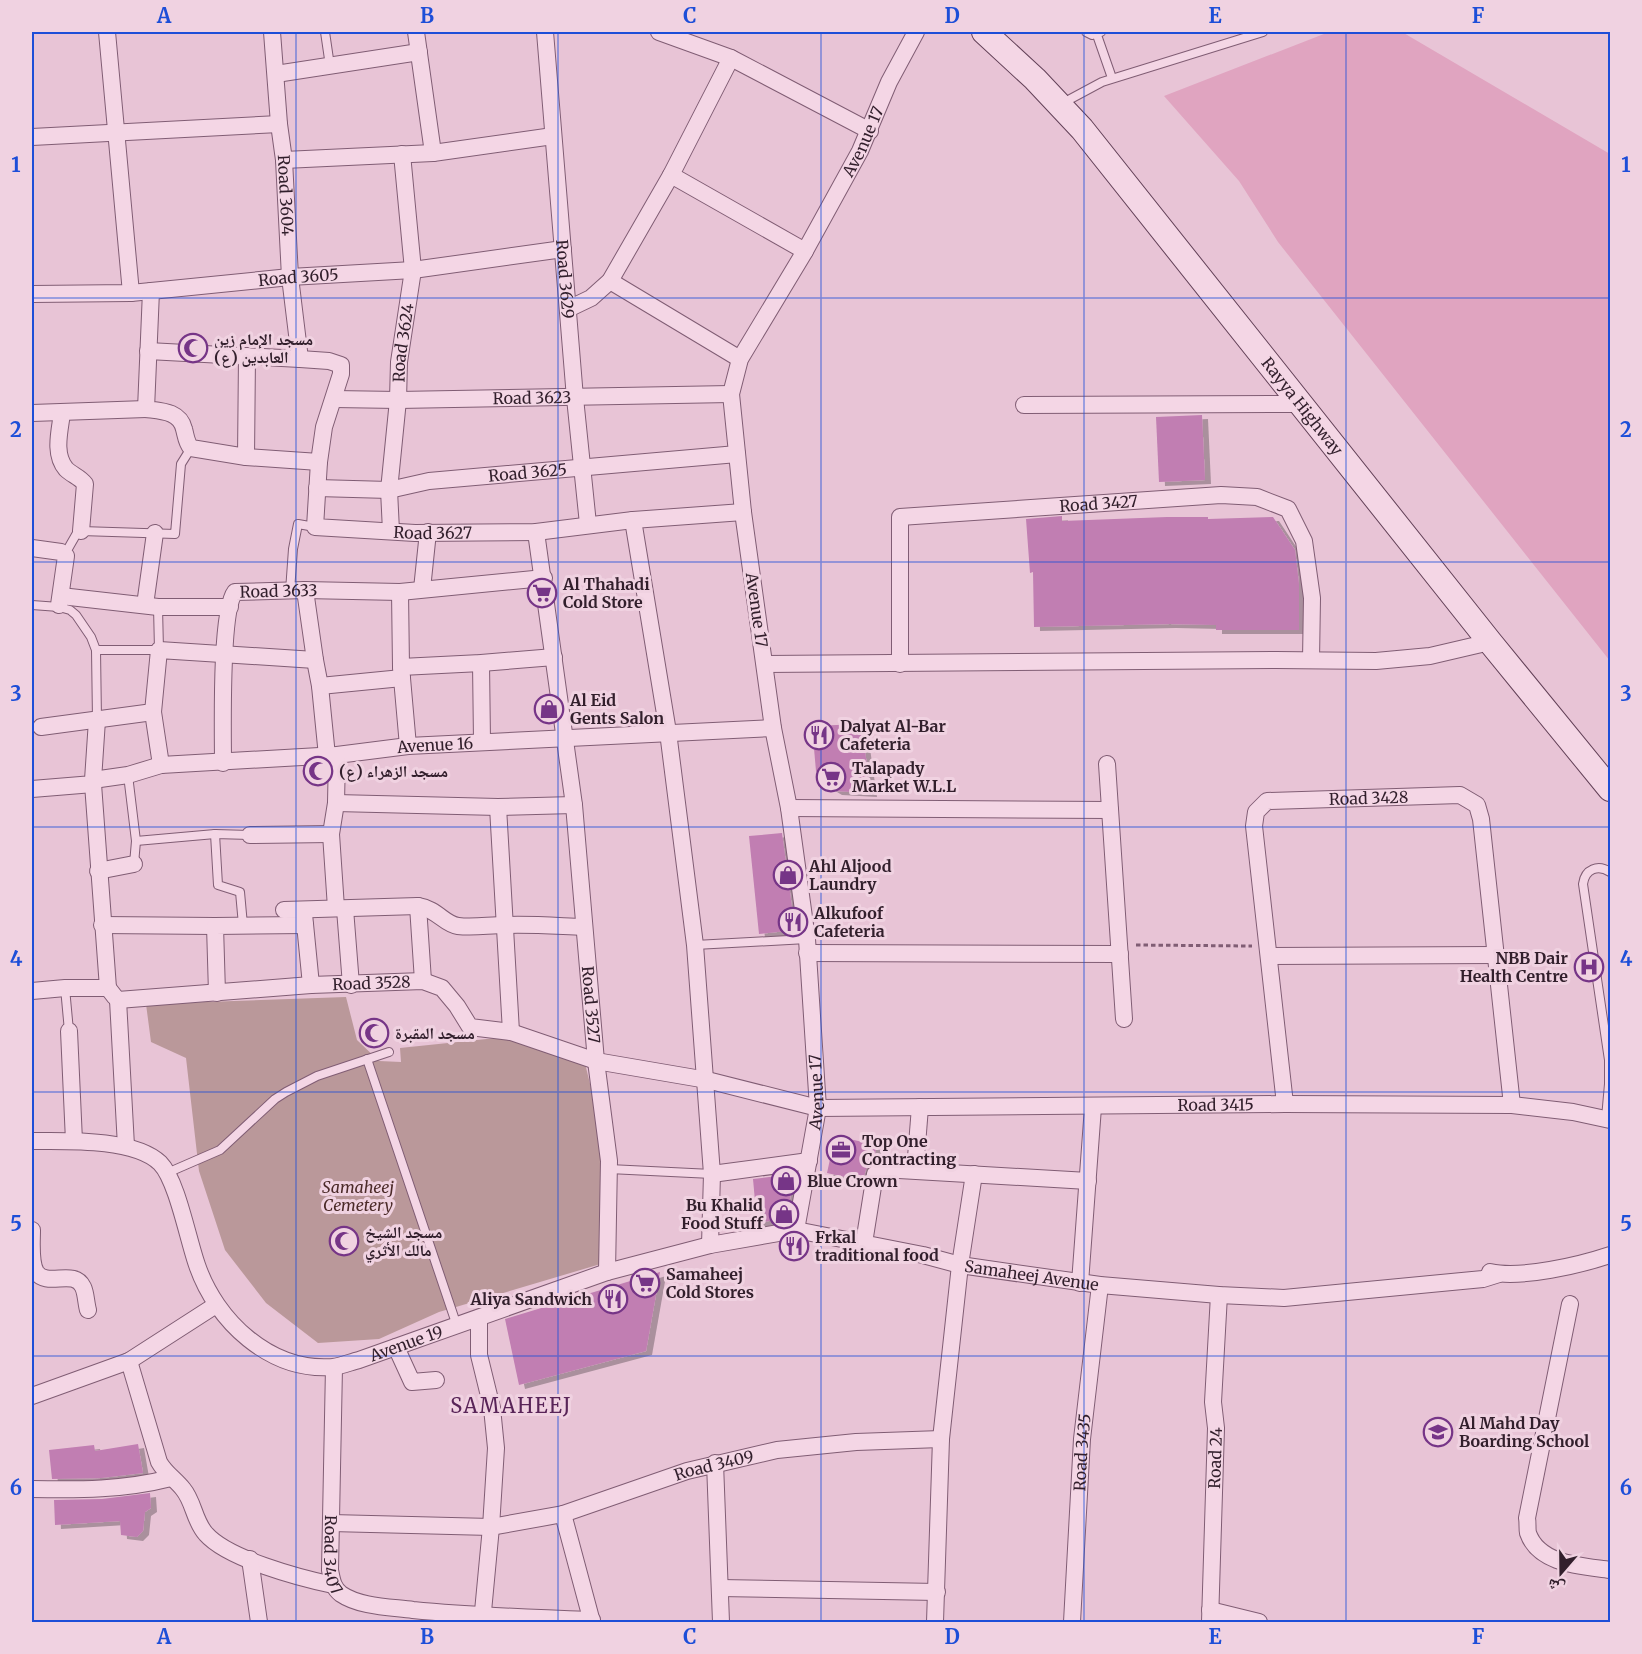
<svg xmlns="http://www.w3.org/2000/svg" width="1642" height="1654" viewBox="0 0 1642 1654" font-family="Merriweather,'Noto Naskh Arabic',serif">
<defs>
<filter id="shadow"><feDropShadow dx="6" dy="4" stdDeviation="0" flood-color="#0004"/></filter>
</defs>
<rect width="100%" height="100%" fill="#e8c4d6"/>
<path fill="#e0a4c0" d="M1329,32H1402L1610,154V661L1278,242L1239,181L1164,96Z"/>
<path fill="#ba989a" d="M346,997L357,1040L379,1061L401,1062L400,1048L496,1038L582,1051L599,1121L608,1201L604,1263L439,1312L379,1339L318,1343L266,1303L225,1250L199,1171L186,1058L151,1042L146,1004Z"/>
<g fill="#c17eb2" filter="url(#shadow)">
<path d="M1202,415L1205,480L1159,482L1156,417Z"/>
<path d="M1062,516V521L1167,517H1208V519L1273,517L1295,550L1299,584V630H1216V625L1170,624L1034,627L1033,572L1030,573L1026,519Z"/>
<path d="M861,724L871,793L836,791L826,785L816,771L812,726Z"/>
<path d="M782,833L795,930L759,934L749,836Z"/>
<path d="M835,1136L877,1145L873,1162L866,1169L863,1181L827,1173Z"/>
<path d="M794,1174L787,1218L757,1223L753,1179Z"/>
<path d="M660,1272L646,1351L519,1385L505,1319Z"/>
<path d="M138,1444L143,1473L101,1478L52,1479L49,1450L94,1445L95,1451Z"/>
<path d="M150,1493L151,1508L145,1512L143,1531L137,1537L121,1535L120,1521L55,1525L54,1500L102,1499Z"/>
</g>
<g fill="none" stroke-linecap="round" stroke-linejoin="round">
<g stroke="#805d74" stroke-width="10">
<g id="lane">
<path d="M325,32L330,66"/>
<path d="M1086,32L1092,35L1101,32"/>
<path d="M1097,35L1112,78"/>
<path d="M1061,104L1102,82L1263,32"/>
<path d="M65,554L77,533L81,531L175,534L181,464L191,448"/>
<path d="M290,591L293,549L298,524L315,527"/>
<path d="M32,605L59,607L70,610L76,615L91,637L96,650L97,720"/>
<path d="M96,650H159L158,607"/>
<path d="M128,775L136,841L134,864"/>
<path d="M215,834L218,885L240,892L243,925"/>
<path d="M136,841L215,834L250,835"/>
<path d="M695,945L807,939"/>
<path d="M65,988L69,1031"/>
<path d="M367,1059L457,1326"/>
<path d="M1606,1118L1609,1084V1060L1583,884C1585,869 1598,864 1610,872"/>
<path d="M609,1169L712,1174"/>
<path d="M167,1173L220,1150L275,1099L286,1092L317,1076L389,1052"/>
</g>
</g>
<g stroke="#805d74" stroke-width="18">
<g id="street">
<path d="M107,32L131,293"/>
<path id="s1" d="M272,32L279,124L284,160L290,277L300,359"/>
<path d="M416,32L433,153"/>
<path id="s2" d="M545,32L575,398L588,524"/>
<path d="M659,32L731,58L870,131"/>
<path d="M276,74L419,52"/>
<path d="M32,137L279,124"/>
<path d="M284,160L433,153L553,136"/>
<path d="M671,175L805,251"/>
<path d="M610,281L740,359"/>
<path d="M151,291L146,409C161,411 180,411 184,429C186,436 186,442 191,448L246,457L319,462"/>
<path id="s3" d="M32,294L131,293L290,277L413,270L563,249"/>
<path d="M568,309L591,298L610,281L671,175L731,58"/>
<path id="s4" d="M148,351L300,359L329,361L341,365V374L324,427L319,462L315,527L415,533L536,532L633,520L743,512"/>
<path id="s5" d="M334,399L398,400L731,394"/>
<path d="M1024,405L1301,404"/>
<path d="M32,413L146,409"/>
<path d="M62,413C60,430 53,454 66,469C72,475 80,477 85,484L81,531"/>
<path d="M246,457L247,356"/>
<path id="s6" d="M317,488L389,490L429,481L737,454"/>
<path d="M633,520L668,732L695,945L712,1174L710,1245"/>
<path id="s7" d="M391,531L389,490L398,400L399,362L413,270L402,154"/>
<path id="s8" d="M536,532L574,805L596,1061L609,1161L607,1272"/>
<path d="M32,548L61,552L66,556L59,605"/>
<path d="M422,589L428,532"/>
<path d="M305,590L315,660L320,686L327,756"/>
<path d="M400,592L401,667L408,746"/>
<path d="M61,596L158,607H230"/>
<path d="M145,605L155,533"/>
<path d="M481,663L482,741"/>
<path d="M765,664L1276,660L1376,661L1430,656L1490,642"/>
<path id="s9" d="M900,664V517L1221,495L1257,497L1288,509L1304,541L1312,598L1311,660"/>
<path d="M401,667L481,663L554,657"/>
<path d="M320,686L402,678"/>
<path d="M41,727L153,712"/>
<path id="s10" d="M223,763C223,733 220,611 235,592L305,590L400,592L544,578"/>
<path d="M1107,764L1124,1019"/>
<path d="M161,765L153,712L159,650L315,660"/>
<path d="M93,780L97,720"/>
<path d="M93,784L108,988"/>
<path id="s11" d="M32,789L93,784V780L128,775L161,765L337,755L408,746L773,728"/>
<path d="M336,803L498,807L574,805"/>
<path d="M498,807L511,1032"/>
<path d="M789,808L1110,810"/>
<path d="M250,835L331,834"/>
<path d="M98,871L134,864"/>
<path d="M418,906L423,981"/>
<path d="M336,908L331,834L336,803L337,755"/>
<path d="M345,909L351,985"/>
<path d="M284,910L418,906C437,909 444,924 458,926C474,928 489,925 505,925C531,924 557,926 583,927"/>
<path d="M304,914L311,985"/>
<path d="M102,925L215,926"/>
<path d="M807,953L1120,954"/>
<path d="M1269,956L1495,955"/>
<path d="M32,991L65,988H108L115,997"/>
<path d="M217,993L215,926L305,925"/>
<path id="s12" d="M118,1000L311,985L423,981L442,988L457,1006L470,1027L511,1032L596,1061L707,1080L818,1108L1285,1104L1512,1105L1573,1112L1610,1120"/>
<path d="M118,1000L126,1146"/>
<path d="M69,1031L74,1141"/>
<path id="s13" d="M1285,1104L1254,826L1256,812L1267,801L1460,795L1477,805L1481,819L1512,1105"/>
<path id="s14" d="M32,1141C65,1141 134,1138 160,1163C177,1180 188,1240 197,1265C216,1321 270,1372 333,1367C341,1366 351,1362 359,1360L607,1272L710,1245L796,1230L923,1255L960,1265L1100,1285L1219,1295L1284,1298L1483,1279L1499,1274"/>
<path d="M915,1170L920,1107"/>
<path d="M712,1174L809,1161"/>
<path d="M32,1230C32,1242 30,1262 36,1272C47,1288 74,1268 83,1287C86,1293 86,1303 88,1310"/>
<path id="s15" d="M796,1230L818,1108L807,939L789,808L773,728L743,512L731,394L740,359L805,251L860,151L889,82L916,32"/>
<path d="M864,1243L875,1174L882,1169L1088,1181"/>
<path d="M1490,1272C1521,1279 1580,1265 1610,1255"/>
<path d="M1080,1283L1093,1107"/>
<path d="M1570,1304L1527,1518C1528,1523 1527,1529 1528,1533C1539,1565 1583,1566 1610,1570"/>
<path d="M479,1318V1355L492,1408L496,1448L491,1527L482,1622"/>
<path d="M396,1347L412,1382L436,1380"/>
<path d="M129,1361L159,1462C165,1473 175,1479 183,1489C194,1502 194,1521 206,1534C228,1559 300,1578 333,1585"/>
<path id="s16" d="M334,1367L330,1570C332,1580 333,1588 341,1594C360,1607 391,1607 413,1610C473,1616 532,1618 592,1620"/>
<path d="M32,1396L129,1361L216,1305"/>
<path d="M715,1463L721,1622"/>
<path d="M32,1489C79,1490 124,1490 171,1478"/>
<path d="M563,1514L592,1622"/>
<path id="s17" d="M331,1523L491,1527L563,1514L687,1471L777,1450L856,1442L941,1439"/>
<path d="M250,1559L259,1622"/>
<path d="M720,1588L937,1592"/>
<path d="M1210,1610L1259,1622"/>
<path d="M935,1622L941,1439L960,1265L974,1174"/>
<path id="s18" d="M1072,1622L1082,1439L1100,1285"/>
<path id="s19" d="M1210,1622L1216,1428L1213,1402L1219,1295"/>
</g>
</g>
<g stroke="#624057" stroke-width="26">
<g id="secondary">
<path id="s20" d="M984,32L1035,79L1082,129L1490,642L1610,789"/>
</g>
</g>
<path stroke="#805d74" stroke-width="3" stroke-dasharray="4.5 3" stroke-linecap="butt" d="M1136,945L1252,946"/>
<use href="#lane" stroke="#f4d6e5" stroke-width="8"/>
<use href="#street" stroke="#f4d6e5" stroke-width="16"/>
<use href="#secondary" stroke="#f4d6e5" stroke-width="24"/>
</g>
<path fill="none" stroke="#1d4ed8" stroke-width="1.5" stroke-opacity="0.55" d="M296,32V1622M558,32V1622M821,32V1622M1084,32V1622M1346,32V1622M32,298H1610M32,562H1610M32,827H1610M32,1092H1610M32,1356H1610"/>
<defs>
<g id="mosque-ring" transform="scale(1.5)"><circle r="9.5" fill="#f0d2e1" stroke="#763587" stroke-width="1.5"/><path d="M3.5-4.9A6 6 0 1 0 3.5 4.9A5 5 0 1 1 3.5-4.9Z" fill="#763587"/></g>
<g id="supermarket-ring" transform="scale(1.5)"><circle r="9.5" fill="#f0d2e1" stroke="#763587" stroke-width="1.5"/><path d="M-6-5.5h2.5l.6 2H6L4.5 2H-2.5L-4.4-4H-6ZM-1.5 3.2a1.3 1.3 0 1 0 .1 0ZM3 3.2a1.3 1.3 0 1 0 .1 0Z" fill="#763587"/></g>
<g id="shop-ring" transform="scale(1.5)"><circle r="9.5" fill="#f0d2e1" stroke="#763587" stroke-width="1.5"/><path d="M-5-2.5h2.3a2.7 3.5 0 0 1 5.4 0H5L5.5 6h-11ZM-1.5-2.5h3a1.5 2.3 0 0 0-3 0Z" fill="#763587"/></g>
<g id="restaurant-ring" transform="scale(1.5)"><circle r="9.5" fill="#f0d2e1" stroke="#763587" stroke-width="1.5"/><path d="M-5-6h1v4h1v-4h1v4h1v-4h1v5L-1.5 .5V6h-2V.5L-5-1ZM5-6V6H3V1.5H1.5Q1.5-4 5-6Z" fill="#763587"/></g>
<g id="hospital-ring" transform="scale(1.5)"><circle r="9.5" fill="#f0d2e1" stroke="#763587" stroke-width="1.5"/><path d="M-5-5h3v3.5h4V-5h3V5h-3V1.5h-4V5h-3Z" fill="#763587"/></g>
<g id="office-ring" transform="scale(1.5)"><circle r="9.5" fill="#f0d2e1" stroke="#763587" stroke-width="1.5"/><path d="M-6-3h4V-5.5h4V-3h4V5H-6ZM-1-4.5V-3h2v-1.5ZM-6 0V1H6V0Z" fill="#763587"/></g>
<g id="school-ring" transform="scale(1.5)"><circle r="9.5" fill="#f0d2e1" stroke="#763587" stroke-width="1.5"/><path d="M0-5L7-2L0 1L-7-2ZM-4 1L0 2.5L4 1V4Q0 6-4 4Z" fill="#763587"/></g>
</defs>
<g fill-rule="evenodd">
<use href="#mosque-ring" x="193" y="348"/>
<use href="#supermarket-ring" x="542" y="593"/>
<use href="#shop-ring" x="549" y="709"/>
<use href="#restaurant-ring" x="819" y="735"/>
<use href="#mosque-ring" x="318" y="771"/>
<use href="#supermarket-ring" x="831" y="777"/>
<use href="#shop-ring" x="788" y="875"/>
<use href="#restaurant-ring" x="793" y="922"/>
<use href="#hospital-ring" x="1589" y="967"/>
<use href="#mosque-ring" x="374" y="1033"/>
<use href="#office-ring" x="841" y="1150"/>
<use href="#shop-ring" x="786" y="1181"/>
<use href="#shop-ring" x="784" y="1214"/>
<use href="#mosque-ring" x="344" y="1241"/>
<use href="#restaurant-ring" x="794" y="1246"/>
<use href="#supermarket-ring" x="645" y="1283"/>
<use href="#restaurant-ring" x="613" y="1299"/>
<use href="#school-ring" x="1438" y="1432"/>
</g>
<g text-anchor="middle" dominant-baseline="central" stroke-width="6" stroke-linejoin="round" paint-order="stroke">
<g font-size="16" fill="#321f2c" stroke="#f0d2e1">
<text stroke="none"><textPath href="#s15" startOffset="1130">Avenue 17</textPath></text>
<text stroke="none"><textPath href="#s1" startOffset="164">Road 3604</textPath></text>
<text stroke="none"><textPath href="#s3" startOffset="267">Road 3605</textPath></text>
<text stroke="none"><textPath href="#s2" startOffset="248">Road 3629</textPath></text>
<text stroke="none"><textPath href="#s7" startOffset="189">Road 3624</textPath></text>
<text stroke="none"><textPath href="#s5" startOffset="198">Road 3623</textPath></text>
<text stroke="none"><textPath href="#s20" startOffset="492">Rayya Highway</textPath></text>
<text stroke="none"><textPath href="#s6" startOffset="212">Road 3625</textPath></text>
<text stroke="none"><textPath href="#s9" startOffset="346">Road 3427</textPath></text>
<text stroke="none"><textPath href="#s4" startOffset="477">Road 3627</textPath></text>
<text stroke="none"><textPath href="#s10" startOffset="216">Road 3633</textPath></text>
<text transform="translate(757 610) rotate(82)">Avenue 17</text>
<text stroke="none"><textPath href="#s11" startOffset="410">Avenue 16</textPath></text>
<text stroke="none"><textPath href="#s13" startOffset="411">Road 3428</textPath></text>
<text stroke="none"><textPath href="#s12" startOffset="254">Road 3528</textPath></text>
<text stroke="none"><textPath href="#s8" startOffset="476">Road 3527</textPath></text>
<text stroke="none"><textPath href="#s15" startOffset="140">Avenue 17</textPath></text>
<text stroke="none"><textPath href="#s12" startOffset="1130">Road 3415</textPath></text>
<text stroke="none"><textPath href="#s14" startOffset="1148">Samaheej Avenue</textPath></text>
<text stroke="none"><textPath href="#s14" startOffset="501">Avenue 19</textPath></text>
<text stroke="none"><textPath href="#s18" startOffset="170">Road 3435</textPath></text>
<text stroke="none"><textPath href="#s19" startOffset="164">Road 24</textPath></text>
<text stroke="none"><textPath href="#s17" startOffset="392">Road 3409</textPath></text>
<text stroke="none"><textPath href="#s16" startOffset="188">Road 3407</textPath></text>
</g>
<g font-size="16" font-weight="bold" fill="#321f2c" stroke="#f0d2e1" text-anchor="start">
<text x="214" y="339">مسجد الإمام زين<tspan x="214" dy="18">العابدين (ع)</tspan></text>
<text x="563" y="584">Al Thahadi<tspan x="563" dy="18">Cold Store</tspan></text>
<text x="570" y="700">Al Eid<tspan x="570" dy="18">Gents Salon</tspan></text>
<text x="840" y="726">Dalyat Al-Bar<tspan x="840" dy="18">Cafeteria</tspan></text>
<text x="852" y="768">Talapady<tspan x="852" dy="18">Market W.L.L</tspan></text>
<text x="339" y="771">مسجد الزهراء (ع)</text>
<text x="809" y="866">Ahl Aljood<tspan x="809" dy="18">Laundry</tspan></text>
<text x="814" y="913">Alkufoof<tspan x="814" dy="18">Cafeteria</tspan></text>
<text x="1568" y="958" text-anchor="end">NBB Dair<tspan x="1568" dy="18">Health Centre</tspan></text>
<text x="395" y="1033">مسجد المقبرة</text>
<text x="862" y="1141">Top One<tspan x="862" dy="18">Contracting</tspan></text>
<text x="807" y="1181">Blue Crown</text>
<text x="763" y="1205" text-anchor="end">Bu Khalid<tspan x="763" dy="18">Food Stuff</tspan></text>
<text x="365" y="1232">مسجد الشيخ<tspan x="365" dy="18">مالك الأثري</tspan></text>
<text x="815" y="1237">Frkal<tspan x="815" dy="18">traditional food</tspan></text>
<text x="666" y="1274">Samaheej<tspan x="666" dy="18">Cold Stores</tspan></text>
<text x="592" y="1299" text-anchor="end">Aliya Sandwich</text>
<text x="1459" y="1423">Al Mahd Day<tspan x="1459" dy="18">Boarding School</tspan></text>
</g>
<g font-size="16" font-style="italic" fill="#4b2a28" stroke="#f0d2e1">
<text x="358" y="1187">Samaheej<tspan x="358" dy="18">Cemetery</tspan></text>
</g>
<g font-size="20" letter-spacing="1.5" fill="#592458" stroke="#f0d2e1">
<text x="511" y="1405">SAMAHEEJ</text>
</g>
</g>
<rect width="1642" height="1654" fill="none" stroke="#f0d2e1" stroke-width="66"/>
<g transform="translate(1561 1573) rotate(200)" stroke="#f0d2e1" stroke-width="4.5" paint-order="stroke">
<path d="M0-4.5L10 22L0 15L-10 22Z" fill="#321f2c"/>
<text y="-9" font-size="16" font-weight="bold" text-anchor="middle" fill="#321f2c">ش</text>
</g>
<rect x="33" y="33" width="1576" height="1588" fill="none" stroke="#1d4ed8" stroke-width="2"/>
<g font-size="20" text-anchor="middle" font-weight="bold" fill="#1d4ed8">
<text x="164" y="23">A</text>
<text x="427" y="23">B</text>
<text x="690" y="23">C</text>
<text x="952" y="23">D</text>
<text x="1215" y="23">E</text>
<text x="1478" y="23">F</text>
<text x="16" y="172">1</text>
<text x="1626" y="172">1</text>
<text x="16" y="437">2</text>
<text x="1626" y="437">2</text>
<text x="16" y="701">3</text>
<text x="1626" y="701">3</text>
<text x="16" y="966">4</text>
<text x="1626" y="966">4</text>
<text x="16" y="1231">5</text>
<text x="1626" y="1231">5</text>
<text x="16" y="1495">6</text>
<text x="1626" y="1495">6</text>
<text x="164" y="1644">A</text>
<text x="427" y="1644">B</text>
<text x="690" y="1644">C</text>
<text x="952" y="1644">D</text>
<text x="1215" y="1644">E</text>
<text x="1478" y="1644">F</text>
</g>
</svg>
